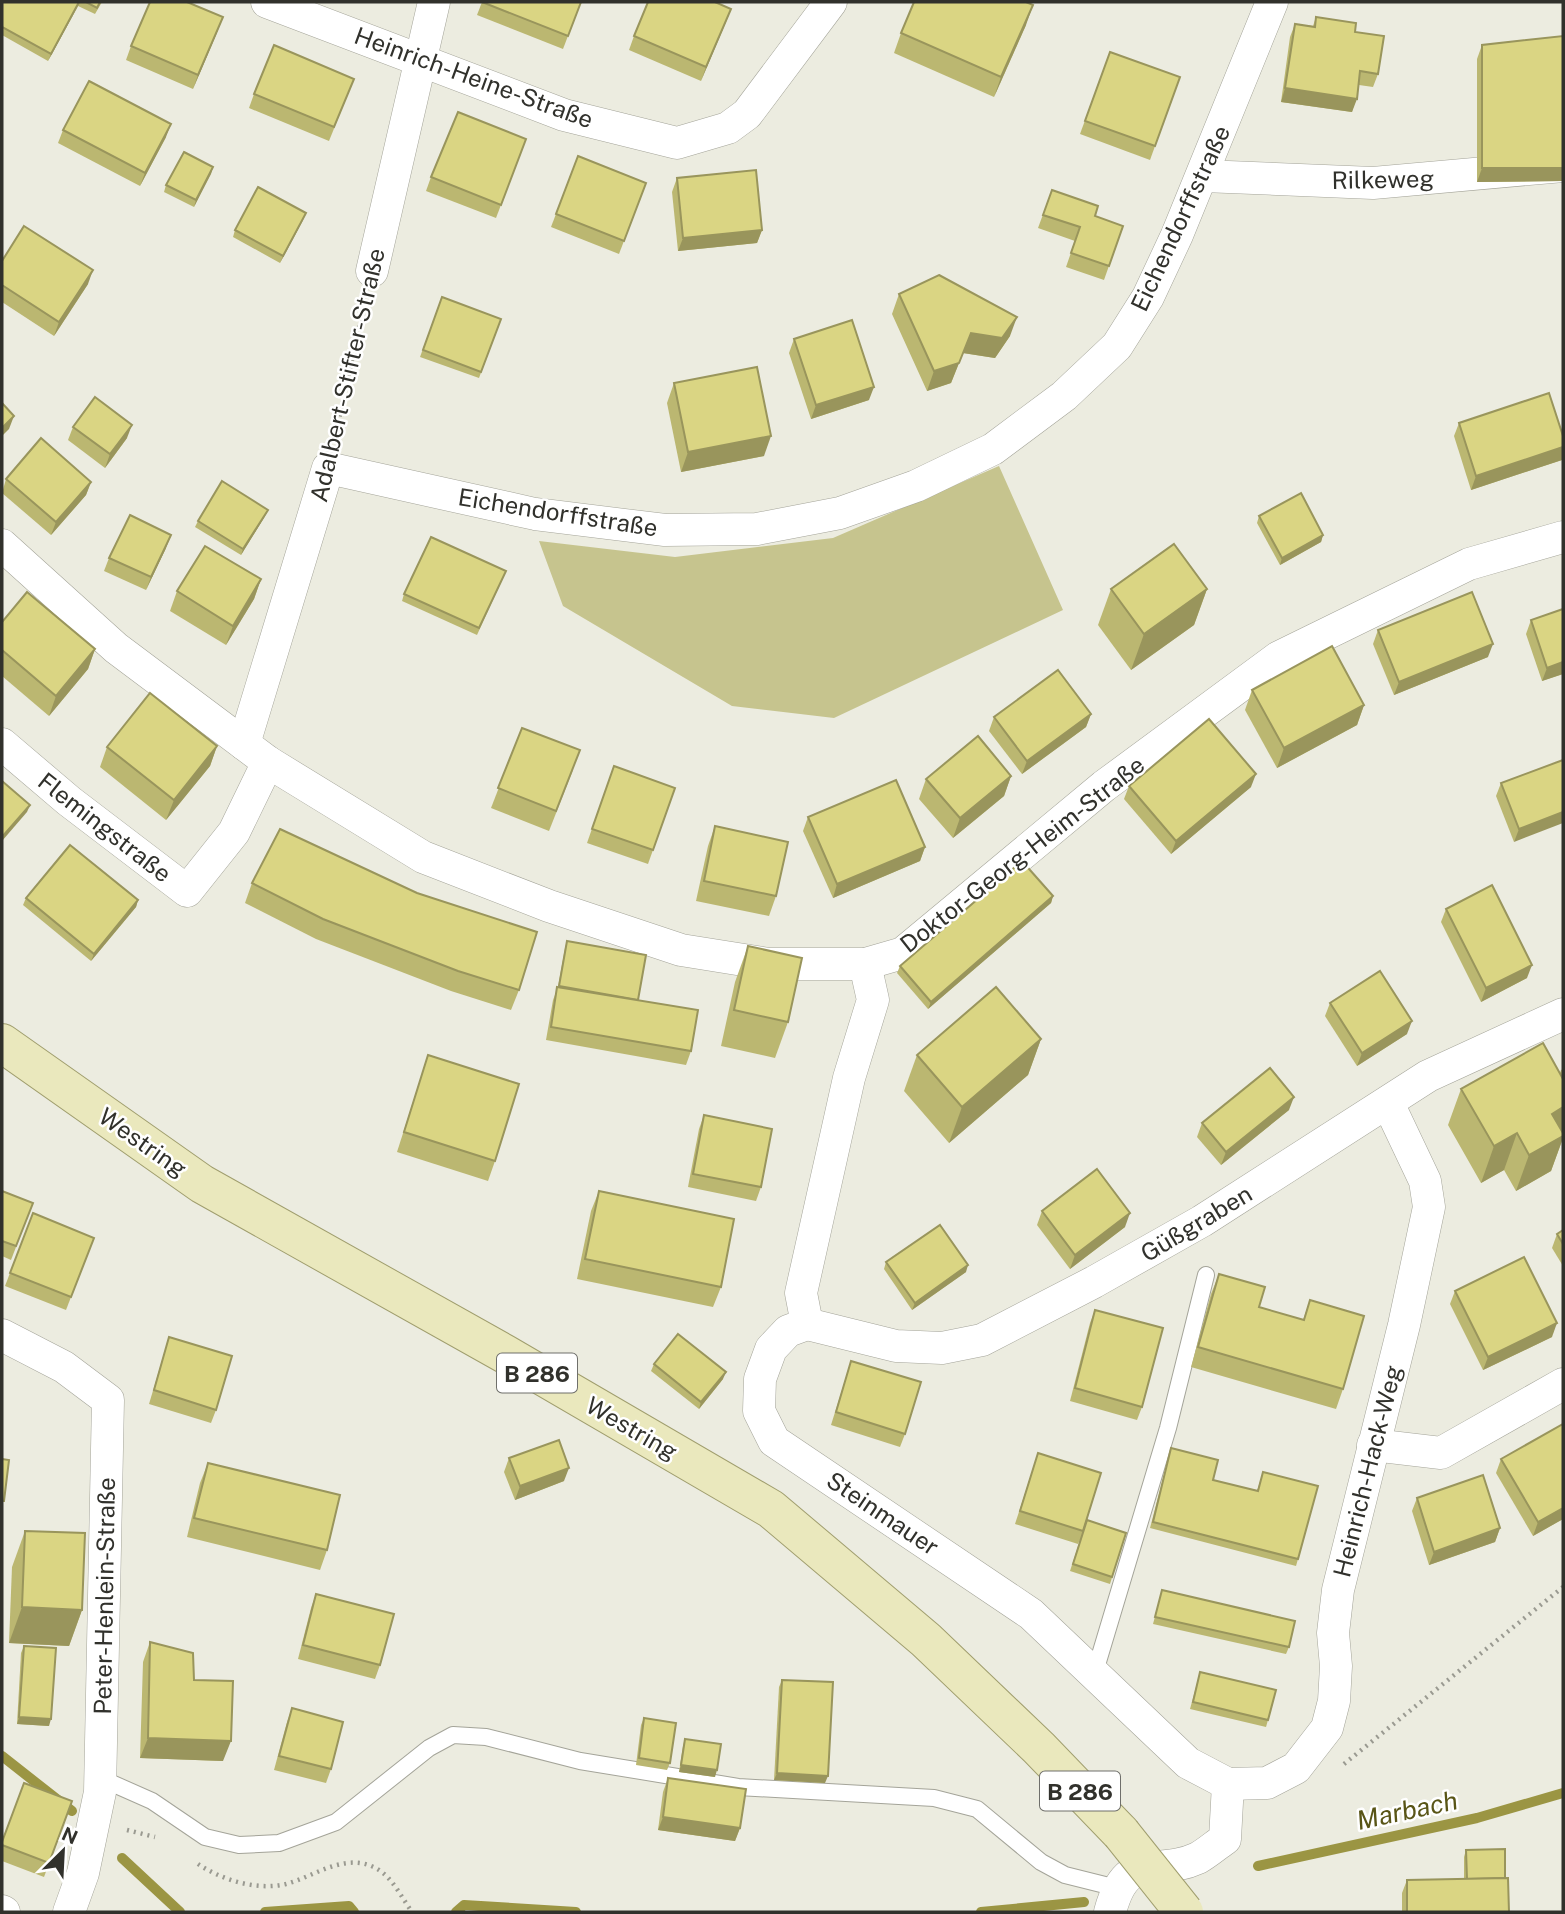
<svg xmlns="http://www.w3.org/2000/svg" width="1565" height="1914" viewBox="0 0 1565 1914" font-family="'Public Sans',sans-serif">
<rect width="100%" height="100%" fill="#ecece0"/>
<path fill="#c6c48e" d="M999,466L1063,610L834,718L732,706L563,606L539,541L675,557L833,538Z"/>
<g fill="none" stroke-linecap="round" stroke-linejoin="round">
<g stroke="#9b9543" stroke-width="10">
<path d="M2,1756L72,1811"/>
<path d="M122,1858L180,1912"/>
<path d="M1258,1866L1477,1818L1563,1793"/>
<path d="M265,1912L349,1906L354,1912"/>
<path d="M456,1912L464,1905L576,1912"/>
<path d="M981,1912L1084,1902"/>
</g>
<g stroke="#a4a499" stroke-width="18">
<g id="lane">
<path d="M1094,1675L1168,1428L1206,1275"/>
<path d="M100,1778L152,1801L205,1837L239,1845L279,1843L336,1822L429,1748L453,1735L486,1737L580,1761L738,1787L934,1798L977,1809L1041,1862L1065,1875L1117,1888"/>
</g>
</g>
<g stroke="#a4a499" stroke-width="33">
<g id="street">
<path d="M267,2L564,115L677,143L728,128L747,114L831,2"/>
<path d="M1203,176L1373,183L1563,166"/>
<path d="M372,271L434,2"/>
<path d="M2,545L116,648L268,762L423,857L549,906L681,950L769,964H865L903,953L1104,786L1279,657L1469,564L1563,537"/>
<path d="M2,744L69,801L187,891L234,832L268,762"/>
<path d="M244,744L328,468L535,514L665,530L757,529L840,513L916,486L993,449L1064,396L1117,346L1148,297L1177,235L1272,2"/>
<path d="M865,964L873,1000L849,1078L801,1293L807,1324L788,1331L771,1349L760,1379L759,1411L774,1441L1031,1614L1188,1763L1228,1784"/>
<path d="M807,1324L896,1346L942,1348L982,1340L1094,1282L1202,1221L1428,1076L1563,1014"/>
<path d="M2,1335L64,1367L108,1400L100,1792L83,1873L69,1912"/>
<path d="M1373,1445L1441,1453L1563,1384"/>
<path d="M1228,1784L1267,1783L1296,1768L1327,1728L1334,1701L1336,1666L1333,1633L1338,1590L1404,1325L1429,1207L1425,1181L1388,1103"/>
<path d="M2,1911L4,1912"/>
<path d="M1110,1912C1127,1848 1155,1878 1198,1858C1207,1853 1216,1845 1225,1839L1228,1784"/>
</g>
</g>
<g stroke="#a09e6e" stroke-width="40">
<path id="primary" d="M2,1043L202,1184L505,1354L771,1509L926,1640L1039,1748L1121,1833"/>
</g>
<g stroke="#9a9a91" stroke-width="4.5" stroke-dasharray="2 5" stroke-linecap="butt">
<path d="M335,437L365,302"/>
<path d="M1344,1764L1563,1587"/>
<path d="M127,1830L155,1837"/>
<path d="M198,1864C222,1880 257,1891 286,1884C316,1876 347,1850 379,1870C393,1879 402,1898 412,1912"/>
</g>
<use href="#lane" stroke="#fff" stroke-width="16"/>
<use href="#street" stroke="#fff" stroke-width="32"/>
<use href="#primary" stroke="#eae8bd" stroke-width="38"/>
<g stroke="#a09e6e" stroke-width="40" stroke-linecap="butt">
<path id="primary-bridge" d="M1121,1833L1184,1912"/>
</g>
<use href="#primary-bridge" stroke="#eae8bd" stroke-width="38"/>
</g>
<g fill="#bbb771">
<path d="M2,2H102L95,14L78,6L48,61L2,35Z"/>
<path d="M482,2H581L563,49L477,15Z"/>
<path d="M731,9L701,81L629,50L634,36Z"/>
<path d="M1316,17L1355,32L1378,74L1373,87L1359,85L1352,112L1281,102L1290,37L1295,24L1313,26Z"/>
<path d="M1026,25L994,97L894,53L901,33Z"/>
<path d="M218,30L193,89L126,60L131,46Z"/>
<path d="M1563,36V181L1477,182V59L1482,45Z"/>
<path d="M1110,52L1180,77L1150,160L1080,134Z"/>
<path d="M354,79L329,141L249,108L254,94Z"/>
<path d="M63,130L166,137L140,186L58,143Z"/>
<path d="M526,139L496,218L426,191L431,177Z"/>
<path d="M578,156L646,183L619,254L551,227Z"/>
<path d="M213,167L194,207L164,192L166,185Z"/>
<path d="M677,178L762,230L757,243L678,251L672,192Z"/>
<path d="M1052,190L1095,216L1123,226L1104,280L1066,267L1075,241L1038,228Z"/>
<path d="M303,220L280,263L233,237L235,230Z"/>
<path d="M2,261L88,284L54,336L2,302Z"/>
<path d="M899,294L1010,336L995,358L963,353L951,383L927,391L892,314Z"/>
<path d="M442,297L501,319L479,378L420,357Z"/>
<path d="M794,339L869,400L811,419L789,353Z"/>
<path d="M674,383L764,456L681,472L667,403Z"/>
<path d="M1459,423L1563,436V455L1562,460L1471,490L1454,436Z"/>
<path d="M73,427L127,438L105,468L68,440Z"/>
<path d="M6,479L91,482L86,495L51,535L2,493Z"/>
<path d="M265,516L241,555L195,527L198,521Z"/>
<path d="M1259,516L1323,535L1321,542L1280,565L1257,523Z"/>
<path d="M166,548L146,590L104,571L109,558Z"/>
<path d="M503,578L477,635L402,601L404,594Z"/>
<path d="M261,579L254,599L226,645L170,611L177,591Z"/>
<path d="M1111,589H1207L1194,625L1131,670L1098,625Z"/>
<path d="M1531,620L1563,674L1542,681L1526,634Z"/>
<path d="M2,622L95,649L88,669L49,716L2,676Z"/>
<path d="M1378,630L1488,657L1394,695L1373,644Z"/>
<path d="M1252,690L1364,705L1357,725L1277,768L1245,710Z"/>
<path d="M1091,714L1086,727L1022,774L989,731L994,717Z"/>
<path d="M522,728L573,770L549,831L491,808Z"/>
<path d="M217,746L210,766L166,820L100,767L107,747Z"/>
<path d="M1563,760L1514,842L1496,796L1501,783Z"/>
<path d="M614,766L675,788L648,864L587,843Z"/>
<path d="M1011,776L1004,796L953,838L919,799L926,779Z"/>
<path d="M1129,786L1251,787L1171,854L1124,799Z"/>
<path d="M808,817L925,847L920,861L833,898L803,831Z"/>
<path d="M715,826L776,896L769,916L696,901L708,846Z"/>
<path d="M252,883L519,990L511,1010L451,991L316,939L245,903Z"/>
<path d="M1053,896L1051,903L928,1009L897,973L900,966Z"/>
<path d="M26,898L138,900L136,907L91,961L23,905Z"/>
<path d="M1446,909L1527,978L1481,1002L1441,922Z"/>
<path d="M567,941L638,1000L691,1051L686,1065L546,1040L553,1000L558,987L565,948Z"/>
<path d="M748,946L788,1022L775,1058L721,1046L735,982Z"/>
<path d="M1330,1003L1407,1034L1357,1066L1325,1016Z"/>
<path d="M1041,1039L1028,1075L949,1143L904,1091L917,1055Z"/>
<path d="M428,1055L495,1161L488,1181L397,1152Z"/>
<path d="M1563,1069V1138L1551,1171L1516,1191L1504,1170L1481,1183L1448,1125L1461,1089L1560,1073L1561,1070Z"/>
<path d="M1289,1110L1221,1165L1197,1137L1202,1123Z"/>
<path d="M704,1115L761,1187L756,1201L688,1187L699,1129Z"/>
<path d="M2,1191L33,1203L11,1260L2,1256Z"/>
<path d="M599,1191L721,1287L713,1307L577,1279L591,1211Z"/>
<path d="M1042,1211L1125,1227L1070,1269L1037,1225Z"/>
<path d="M33,1213L94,1238L66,1310L5,1286Z"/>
<path d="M1563,1230V1266L1552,1248L1557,1234Z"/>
<path d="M886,1262L966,1272L912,1310L884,1269Z"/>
<path d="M1219,1274L1259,1307L1303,1320L1310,1300L1343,1389L1336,1409L1191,1367L1211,1294Z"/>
<path d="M1455,1291L1552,1337L1483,1370L1450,1304Z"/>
<path d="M1095,1310L1142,1407L1137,1420L1070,1401L1090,1323Z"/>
<path d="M169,1337L216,1410L211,1423L149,1404Z"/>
<path d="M851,1361L905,1434L900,1447L831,1425Z"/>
<path d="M654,1364L723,1379L699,1409L651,1371Z"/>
<path d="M1563,1424V1519L1533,1536L1496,1473L1501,1459Z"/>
<path d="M1171,1448L1213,1480L1257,1491L1263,1472L1298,1559L1296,1566L1150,1528Z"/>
<path d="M1038,1453L1087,1520L1126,1533L1110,1584L1070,1571L1080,1540L1078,1544L1015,1524Z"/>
<path d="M509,1458L564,1481L515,1500L504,1472Z"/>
<path d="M208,1463L327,1550L320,1570L187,1537L200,1483Z"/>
<path d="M1417,1498L1500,1528L1495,1542L1429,1565L1412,1511Z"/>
<path d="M25,1531L82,1610L69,1646L9,1643L12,1567Z"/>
<path d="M1162,1590L1289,1647L1286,1654L1153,1624Z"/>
<path d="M316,1594L380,1665L375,1679L298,1659L311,1608Z"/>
<path d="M150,1642L194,1680L223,1761L140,1758L143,1662Z"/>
<path d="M24,1646L49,1726L17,1724L21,1653Z"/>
<path d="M1200,1672L1268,1720L1266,1727L1190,1709Z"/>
<path d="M782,1680L825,1783L774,1780L779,1687Z"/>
<path d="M292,1708L331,1769L326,1783L274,1770L287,1722Z"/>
<path d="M644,1718L670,1763L667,1770L636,1765L641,1725Z"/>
<path d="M685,1739L715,1777L679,1772L683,1746Z"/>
<path d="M668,1778L740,1828L735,1841L658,1830L663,1792Z"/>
<path d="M72,1801L44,1877L2,1861V1842Z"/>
<path d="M1466,1850L1505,1878L1509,1912H1402V1893L1407,1880L1464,1879V1857Z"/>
</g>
<g fill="#99955c">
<path d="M80,2L78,6L48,61L51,54Z"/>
<path d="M1033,5L1026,25L994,97L1001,77Z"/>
<path d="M731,9L726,22L701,81L706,67Z"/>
<path d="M223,17L218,30L193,89L198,75Z"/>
<path d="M1285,88L1357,99L1352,112L1281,102Z"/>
<path d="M171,124L166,137L140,186L145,173Z"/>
<path d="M213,167L211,174L194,207L196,200Z"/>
<path d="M1482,168H1563V181L1477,182Z"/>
<path d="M306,213L303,220L280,263L283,256Z"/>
<path d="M762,230L757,243L678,251L683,238Z"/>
<path d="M93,270L88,284L54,336L59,322Z"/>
<path d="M1017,317L1010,336L995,358L963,353L951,383L927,391L934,371L971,333Z"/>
<path d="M874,387L869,400L811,419L816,405Z"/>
<path d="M14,416L9,429L2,436V428Z"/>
<path d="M132,425L127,438L105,468L110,454Z"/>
<path d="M771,436L764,456L681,472L688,452Z"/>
<path d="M1563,447V455L1562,460L1471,490L1476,476Z"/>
<path d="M91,482L86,495L51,535L56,522Z"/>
<path d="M268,510L265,516L241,555L243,549Z"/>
<path d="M171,535L166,548L146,590L151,577Z"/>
<path d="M1323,535L1321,542L1280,565L1282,558Z"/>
<path d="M261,579L254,599L226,645L233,626Z"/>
<path d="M1207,589L1194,625L1131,670L1144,634Z"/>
<path d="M1493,644L1488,657L1394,695L1399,682Z"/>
<path d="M95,649L88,669L49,716L56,696Z"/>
<path d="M1563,662V674L1542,681L1547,668Z"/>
<path d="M1364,705L1357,725L1277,768L1284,748Z"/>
<path d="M1091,714L1086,727L1022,774L1027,761Z"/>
<path d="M217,746L210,766L166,820L174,800Z"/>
<path d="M1256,774L1251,787L1171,854L1176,841Z"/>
<path d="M1011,776L1004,796L953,838L960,818Z"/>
<path d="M30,805L27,812L2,841V837Z"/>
<path d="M1563,812V823L1514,842L1519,829Z"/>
<path d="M925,847L920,861L833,898L837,884Z"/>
<path d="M1053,896L1051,903L928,1009L931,1002Z"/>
<path d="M138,900L136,907L91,961L94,954Z"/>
<path d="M1532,965L1527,978L1481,1002L1486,988Z"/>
<path d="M1412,1021L1407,1034L1357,1066L1362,1053Z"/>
<path d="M1041,1039L1028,1075L949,1143L962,1107Z"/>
<path d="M1294,1097L1289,1110L1221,1165L1226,1152Z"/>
<path d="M1563,1107V1138L1551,1171L1516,1191L1529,1155L1552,1114Z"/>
<path d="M1517,1133L1504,1170L1481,1183L1494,1146Z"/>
<path d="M1130,1213L1125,1227L1070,1269L1075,1255Z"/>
<path d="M968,1265L966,1272L912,1310L915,1303Z"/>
<path d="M1557,1323L1552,1337L1483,1370L1488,1357Z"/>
<path d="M726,1372L723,1379L699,1409L701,1402Z"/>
<path d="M569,1468L564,1481L515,1500L520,1486Z"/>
<path d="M1563,1508V1519L1533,1536L1538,1522Z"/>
<path d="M1500,1528L1495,1542L1429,1565L1434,1552Z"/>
<path d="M22,1607L82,1610L69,1646L9,1643Z"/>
<path d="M19,1717L51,1719L49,1726L17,1724Z"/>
<path d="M148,1738L231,1741L223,1761L140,1758Z"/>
<path d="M681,1765L717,1770L715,1777L679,1772Z"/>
<path d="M777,1773L828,1776L825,1783L774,1780Z"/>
<path d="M663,1817L740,1828L735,1841L658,1830Z"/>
</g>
<g fill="#dad583" stroke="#99955c" stroke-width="2">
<path d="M2,2H79L51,54L2,27Z"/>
<path d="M86,2H100L97,8Z"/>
<path d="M150,2H187L223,17L198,75L131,46Z"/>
<path d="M482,2H581L568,36Z"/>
<path d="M648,2H715L731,9L706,67L634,36Z"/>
<path d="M914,2H1026L1033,5L1001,77L901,33Z"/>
<path d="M1316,17L1356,23L1355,32L1384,36L1378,74L1360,71L1357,99L1285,88L1295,24L1315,27Z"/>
<path d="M1563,36V168H1482V45Z"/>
<path d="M274,45L354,79L334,127L254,94Z"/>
<path d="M1110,52L1180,77L1155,146L1085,121Z"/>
<path d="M89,81L171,124L145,173L63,130Z"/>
<path d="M458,112L526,139L501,205L431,177Z"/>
<path d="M184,152L213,167L196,200L166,185Z"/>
<path d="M578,156L646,183L624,241L556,214Z"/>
<path d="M756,170L762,230L683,238L677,178Z"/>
<path d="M258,187L306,213L283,256L235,230Z"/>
<path d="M1052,190L1098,206L1095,216L1123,226L1109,266L1071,253L1080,227L1043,215Z"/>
<path d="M24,226L93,270L59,322L2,285V261Z"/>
<path d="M939,275L1017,317L1002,338L971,333L959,363L934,371L899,294Z"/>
<path d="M442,297L501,319L481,372L423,350Z"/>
<path d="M852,320L874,387L816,405L794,339Z"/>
<path d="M757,367L771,436L688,452L674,383Z"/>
<path d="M1549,393L1563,436V447L1476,476L1459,423Z"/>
<path d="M95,397L132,425L110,454L73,427Z"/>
<path d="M2,403L14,416L2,428Z"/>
<path d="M41,438L91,482L56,522L6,479Z"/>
<path d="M222,481L268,510L243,549L198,521Z"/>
<path d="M1301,493L1323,535L1282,558L1259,516Z"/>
<path d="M130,515L171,535L151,577L109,558Z"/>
<path d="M431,537L506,571L479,628L404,594Z"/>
<path d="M1174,544L1207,589L1144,634L1111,589Z"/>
<path d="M205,546L261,579L233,626L177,591Z"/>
<path d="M27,592L95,649L56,696L2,650V622Z"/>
<path d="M1472,592L1493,644L1399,682L1378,630Z"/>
<path d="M1563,609V662L1547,668L1531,620Z"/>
<path d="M1332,646L1364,705L1284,748L1252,690Z"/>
<path d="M1058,670L1091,714L1027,761L994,717Z"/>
<path d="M150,693L217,746L174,800L107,747Z"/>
<path d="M1209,719L1256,774L1176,841L1129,786Z"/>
<path d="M522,728L580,750L556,811L498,788Z"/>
<path d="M978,736L1011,776L960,818L926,779Z"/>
<path d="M1563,760V812L1519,829L1501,783Z"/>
<path d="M614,766L675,788L653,850L592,829Z"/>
<path d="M896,780L925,847L837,884L808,817Z"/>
<path d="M2,781L30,805L2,837Z"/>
<path d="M715,826L788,842L776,896L704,881Z"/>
<path d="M280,829L417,893L537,932L519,990L458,971L323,919L252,883Z"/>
<path d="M70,845L138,900L94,954L26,898Z"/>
<path d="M1022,861L1053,896L931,1002L900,966Z"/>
<path d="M1492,885L1532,965L1486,988L1446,909Z"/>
<path d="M567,941L646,955L638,1000L559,986Z"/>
<path d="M748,946L802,958L788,1022L734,1010Z"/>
<path d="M1380,971L1412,1021L1362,1053L1330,1003Z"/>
<path d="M557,987L698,1010L691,1051L551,1027Z"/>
<path d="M996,987L1041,1039L962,1107L917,1055Z"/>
<path d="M1543,1043L1563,1079V1107L1552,1114L1563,1133V1136L1529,1155L1517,1133L1494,1146L1461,1089Z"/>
<path d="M428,1055L519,1084L495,1161L404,1132Z"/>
<path d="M1270,1068L1294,1097L1226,1152L1202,1123Z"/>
<path d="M704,1115L772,1129L761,1187L693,1174Z"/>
<path d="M1097,1169L1130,1213L1075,1255L1042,1211Z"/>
<path d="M2,1191L33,1203L16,1246L2,1241Z"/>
<path d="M599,1191L734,1219L721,1287L585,1259Z"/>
<path d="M33,1213L94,1238L71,1297L10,1273Z"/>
<path d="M940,1225L968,1265L915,1303L886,1262Z"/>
<path d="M1563,1230V1244L1557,1234Z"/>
<path d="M1524,1257L1557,1323L1488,1357L1455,1291Z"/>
<path d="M1219,1274L1265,1287L1259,1307L1304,1320L1310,1300L1364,1316L1343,1389L1198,1347Z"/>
<path d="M1095,1310L1163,1328L1142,1407L1075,1388Z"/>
<path d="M678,1334L726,1372L701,1402L654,1364Z"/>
<path d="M169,1337L232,1356L216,1410L154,1390Z"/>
<path d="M851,1361L921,1382L905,1434L836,1412Z"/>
<path d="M1563,1424V1508L1538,1522L1501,1459Z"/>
<path d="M559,1440L569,1468L520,1486L509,1458Z"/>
<path d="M1171,1448L1218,1460L1213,1480L1258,1491L1263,1472L1318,1486L1298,1559L1153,1522Z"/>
<path d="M1038,1453L1101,1473L1083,1531L1020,1511Z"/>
<path d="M2,1459L9,1460L4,1501H2Z"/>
<path d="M208,1463L340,1495L327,1550L194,1518Z"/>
<path d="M1483,1475L1500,1528L1434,1552L1417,1498Z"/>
<path d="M1087,1520L1126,1533L1112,1577L1073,1564Z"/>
<path d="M25,1531L85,1533L82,1610L22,1607Z"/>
<path d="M1162,1590L1295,1621L1289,1647L1155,1617Z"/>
<path d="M316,1594L394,1614L380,1665L303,1645Z"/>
<path d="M150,1642L193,1653L194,1680L233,1681L231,1741L148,1738Z"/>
<path d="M24,1646L56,1648L51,1719L19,1717Z"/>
<path d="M1200,1672L1276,1690L1268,1720L1193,1702Z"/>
<path d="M782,1680L833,1682L828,1776L777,1773Z"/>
<path d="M292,1708L343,1722L331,1769L279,1756Z"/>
<path d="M644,1718L676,1723L670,1763L639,1758Z"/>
<path d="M685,1739L721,1744L717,1770L681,1765Z"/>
<path d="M668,1778L746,1789L740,1828L663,1817Z"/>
<path d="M24,1783L72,1801L49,1863L2,1845V1842Z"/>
<path d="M1505,1849V1878L1467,1879L1466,1850Z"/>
<path d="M1508,1878L1509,1912H1407V1880Z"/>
</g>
<g text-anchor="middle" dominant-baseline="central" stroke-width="5" stroke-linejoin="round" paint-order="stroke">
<g fill="#fff" stroke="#6f6f6b" stroke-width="2">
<rect x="497" y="1353.5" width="80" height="39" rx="5"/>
<rect x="1040" y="1771.5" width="80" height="39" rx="5"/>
</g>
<g font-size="23" font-weight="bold" fill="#31312c">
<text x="537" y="1373">B 286</text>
<text x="1080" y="1791">B 286</text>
</g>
<g font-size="24" fill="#31312c" stroke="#fff">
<text transform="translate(474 77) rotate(20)">Heinrich-Heine-Straße</text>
<text transform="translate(1383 179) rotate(-1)">Rilkeweg</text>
<text transform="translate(1180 218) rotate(-65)">Eichendorffstraße</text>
<text transform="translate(347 375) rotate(-77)">Adalbert-Stifter-Straße</text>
<text transform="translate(558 512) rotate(9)">Eichendorffstraße</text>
<text transform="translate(105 827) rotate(38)">Flemingstraße</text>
<text transform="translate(1022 854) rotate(-38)">Doktor-Georg-Heim-Straße</text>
<text transform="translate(143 1142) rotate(35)">Westring</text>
<text transform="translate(1196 1223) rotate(-31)">Güßgraben</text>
<text transform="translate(632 1428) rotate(30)">Westring</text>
<text transform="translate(1367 1471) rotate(-76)">Heinrich-Hack-Weg</text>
<text transform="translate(883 1513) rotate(34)">Steinmauer</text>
<text transform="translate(104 1596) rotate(-89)">Peter-Henlein-Straße</text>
</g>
<g font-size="26" font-style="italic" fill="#595517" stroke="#fff">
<text transform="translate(1407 1810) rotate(-12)">Marbach</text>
</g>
</g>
<rect width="1565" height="1914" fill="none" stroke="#31312c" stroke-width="7"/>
<g transform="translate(63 1851) rotate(24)" stroke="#ffffff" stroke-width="5" paint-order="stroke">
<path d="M0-5L12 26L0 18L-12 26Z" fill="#31312c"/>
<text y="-10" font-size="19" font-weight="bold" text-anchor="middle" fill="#31312c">N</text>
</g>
</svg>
